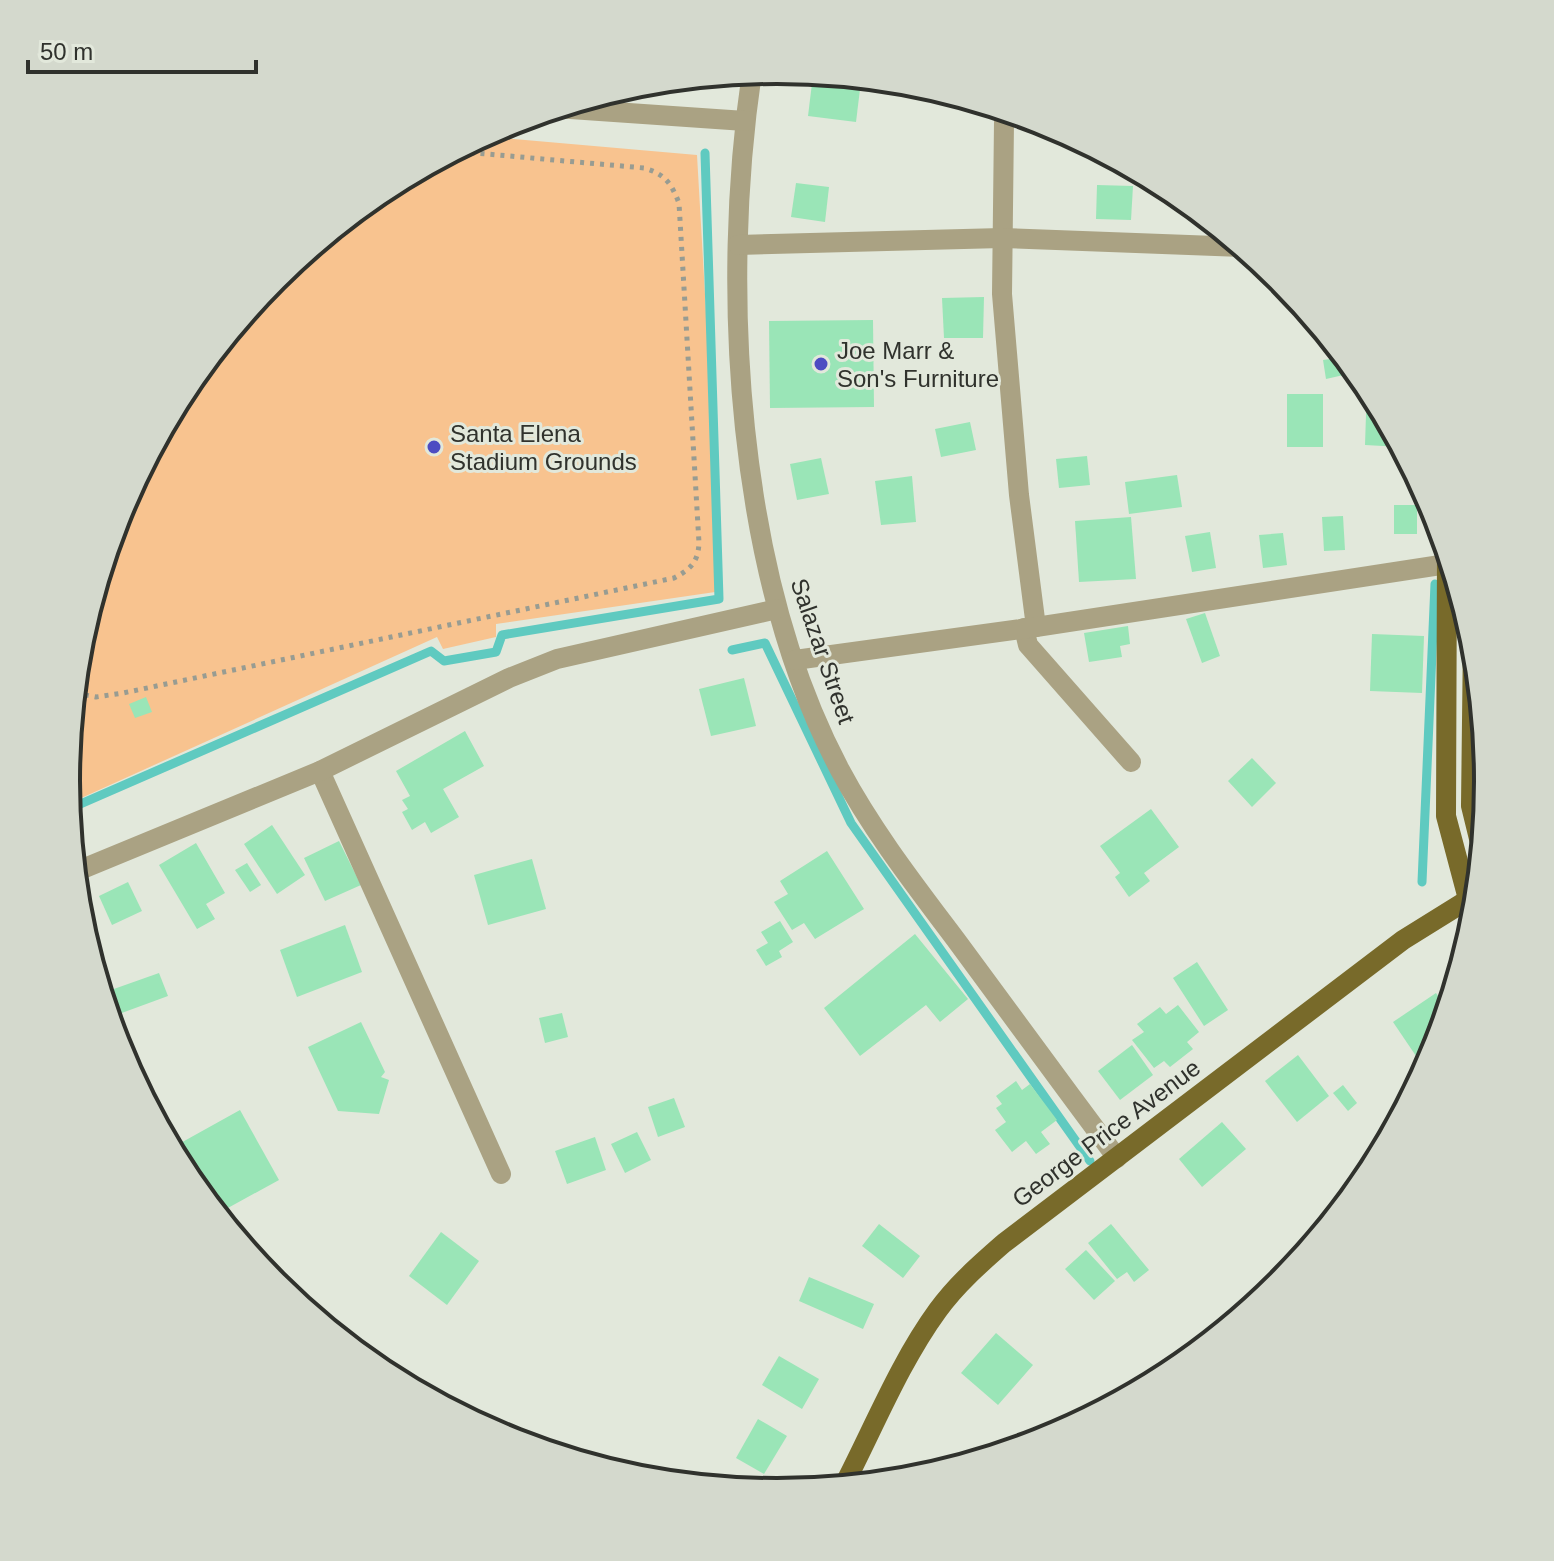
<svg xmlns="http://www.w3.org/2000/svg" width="1554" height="1561" viewBox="0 0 1554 1561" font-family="Arial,sans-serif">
<rect width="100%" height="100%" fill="#e2e8db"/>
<path fill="#f8c38f" d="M481,136L697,155L722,591L496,624V637L443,649L437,637L68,804L66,780L80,641L120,508L186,385L275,277L382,189Z"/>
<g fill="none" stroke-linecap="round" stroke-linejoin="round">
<g stroke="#5fcac0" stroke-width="9">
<path d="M732,650L765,643L851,823L1090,1161"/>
<path d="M69,809L431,651L444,661L496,652L502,635L719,599L705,153"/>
<path d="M1422,882L1435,584"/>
</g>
</g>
<g fill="#9ae5b7">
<path d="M813,75L861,81L856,122L808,116Z"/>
<path d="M796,183L829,187L825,222L791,217Z"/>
<path d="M1097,185L1133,186L1131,220L1096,219Z"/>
<path d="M984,297L983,338H944L942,298Z"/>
<path d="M873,320L874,407L770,408L769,321Z"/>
<path d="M1345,357L1348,374L1326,379L1323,360Z"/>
<path d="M1367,384L1368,386L1401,447L1365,445Z"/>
<rect x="1287" y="394" width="36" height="53"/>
<path d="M970,422L976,450L941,457L935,429Z"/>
<path d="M1087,456L1090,485L1059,488L1056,459Z"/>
<path d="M821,458L829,494L797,500L790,464Z"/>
<path d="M1177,475L1182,507L1129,514L1125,482Z"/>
<path d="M912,476L916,522L881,525L875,481Z"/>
<rect x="1394" y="505" width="23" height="29"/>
<path d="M1343,516L1345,550L1324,551L1322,517Z"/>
<path d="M1131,517L1136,579L1079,582L1075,521Z"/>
<path d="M1210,532L1216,568L1192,572L1185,536Z"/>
<path d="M1283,533L1287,565L1263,568L1259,535Z"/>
<path d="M1205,613L1220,656L1202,663L1186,619Z"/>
<path d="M1128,626L1130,644L1120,646L1122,657L1089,662L1084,633Z"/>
<path d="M1372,634L1424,636L1422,693L1370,691Z"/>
<path d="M744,678L756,726L711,736L699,689Z"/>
<path d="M146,697L152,712L135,718L129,704Z"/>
<path d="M465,731L484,766L443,789L459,817L431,833L425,822L412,830L402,812L408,809L402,800L410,796L396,771Z"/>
<path d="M1252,758L1276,783L1252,807L1228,781Z"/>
<path d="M1151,809L1179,847L1144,873L1150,881L1129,897L1115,877L1120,873L1100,846Z"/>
<path d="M272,825L305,875L277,894L244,844Z"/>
<path d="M339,841L361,885L325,901L304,858Z"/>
<path d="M196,843L225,893L206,904L215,919L197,929L159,865Z"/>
<path d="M827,851L864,909L815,939L804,923L792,930L774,902L788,894L780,881Z"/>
<path d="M532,859L546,909L488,925L474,875Z"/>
<path d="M247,863L261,885L250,892L235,870Z"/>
<path d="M128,882L142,911L112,925L99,896Z"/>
<path d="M780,921L793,942L779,951L782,957L766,966L756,950L768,943L761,932Z"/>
<path d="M345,925L362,972L297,997L280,950Z"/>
<path d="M915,934L968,999L940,1022L926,1005L860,1056L824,1008Z"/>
<path d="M1197,962L1228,1010L1204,1026L1173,978Z"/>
<path d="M159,973L168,996L119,1014L111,990Z"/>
<path d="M1436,993L1447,1009L1437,1042L1416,1056L1393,1022Z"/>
<path d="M1178,1005L1199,1032L1187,1042L1193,1049L1170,1067L1164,1061L1154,1068L1132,1040L1144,1032L1137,1024L1160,1007L1166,1014Z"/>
<path d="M562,1013L568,1037L545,1043L539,1018Z"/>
<path d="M361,1022L385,1072L381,1077L389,1080L379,1114L338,1111L308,1047Z"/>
<path d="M1132,1045L1153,1075L1120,1100L1098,1071Z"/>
<path d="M1298,1055L1329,1096L1297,1122L1265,1081Z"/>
<path d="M1016,1081L1022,1090L1030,1084L1057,1120L1041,1132L1050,1144L1036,1154L1026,1141L1012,1152L995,1130L1006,1122L996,1108L1002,1104L996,1096Z"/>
<path d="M1343,1085L1357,1103L1348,1111L1333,1093Z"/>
<path d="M674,1098L685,1127L658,1137L648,1107Z"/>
<path d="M240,1110L279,1180L217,1214L177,1145Z"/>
<path d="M1222,1122L1246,1149L1202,1187L1179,1159Z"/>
<path d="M637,1132L651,1160L625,1173L611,1144Z"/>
<path d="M595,1137L606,1170L567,1184L555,1151Z"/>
<path d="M879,1224L920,1256L903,1278L862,1246Z"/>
<path d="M1111,1224L1149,1270L1134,1282L1127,1272L1117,1279L1088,1243Z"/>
<path d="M441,1232L479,1261L447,1305L409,1276Z"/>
<path d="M1086,1250L1115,1281L1094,1300L1065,1269Z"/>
<path d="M809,1277L874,1304L863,1329L799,1301Z"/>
<path d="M996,1333L1033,1365L998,1405L961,1373Z"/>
<path d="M779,1356L819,1379L802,1409L762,1385Z"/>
<path d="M758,1419L787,1436L764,1474L736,1458Z"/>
</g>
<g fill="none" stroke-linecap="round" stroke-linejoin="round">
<path stroke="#989c92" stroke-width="5" stroke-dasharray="4 6" stroke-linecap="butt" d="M75,693L96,697L123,693L674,578C691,569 698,562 699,543L679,203C671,183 665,174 644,168L453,151"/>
<g stroke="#aaa283" stroke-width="20">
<path d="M752,72C720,288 736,574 840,770C873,832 917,888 959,944C1012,1016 1064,1087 1117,1158"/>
<path d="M556,108L745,121"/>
<path d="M1004,122L1002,294L1019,495L1036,627"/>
<path d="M738,245L1002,238L1242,247"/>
<path d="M1024,628L1028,645L1131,762"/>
<path d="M795,660L1036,627L1447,564"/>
<path d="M320,771L501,1174"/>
<path d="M75,872L320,771L509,678L557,659L777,609"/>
</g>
<g stroke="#786a2a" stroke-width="20">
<path d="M1447,551L1446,816L1468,899"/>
<path d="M1473,637L1471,806L1481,847"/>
<path d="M844,1485C874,1427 900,1362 938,1310C957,1284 980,1264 1004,1243L1403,940L1477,894"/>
</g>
</g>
<g fill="#4d4cc2" stroke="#e2e8db" stroke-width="3">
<circle cx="821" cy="364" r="8"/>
<circle cx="434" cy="447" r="8"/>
</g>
<g text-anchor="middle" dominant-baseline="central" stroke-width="6" stroke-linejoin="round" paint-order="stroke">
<g font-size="24" fill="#30322d" stroke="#e2e8db" text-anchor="start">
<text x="837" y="350">Joe Marr &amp;<tspan x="837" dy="28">Son's Furniture</tspan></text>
<text x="450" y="433">Santa Elena<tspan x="450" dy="28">Stadium Grounds</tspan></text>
</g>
<g font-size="24" fill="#30322d" stroke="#e2e8db">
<text transform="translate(823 651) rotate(71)">Salazar Street</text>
<text transform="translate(1106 1133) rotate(-37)">George Price Avenue</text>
</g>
</g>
<path d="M0 0H1554V1561H0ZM80 781a697 697 0 1 1 1394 0a697 697 0 1 1-1394 0Z" fill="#d4d9cd" fill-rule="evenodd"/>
<path fill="none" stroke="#30322d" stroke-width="4" d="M80 781a697 697 0 1 1 1394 0a697 697 0 1 1-1394 0Z"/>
<path d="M28 60v12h228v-12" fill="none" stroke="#30322d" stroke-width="4"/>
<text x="40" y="60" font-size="24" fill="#30322d" stroke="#e2e8db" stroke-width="6" paint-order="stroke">50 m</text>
</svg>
